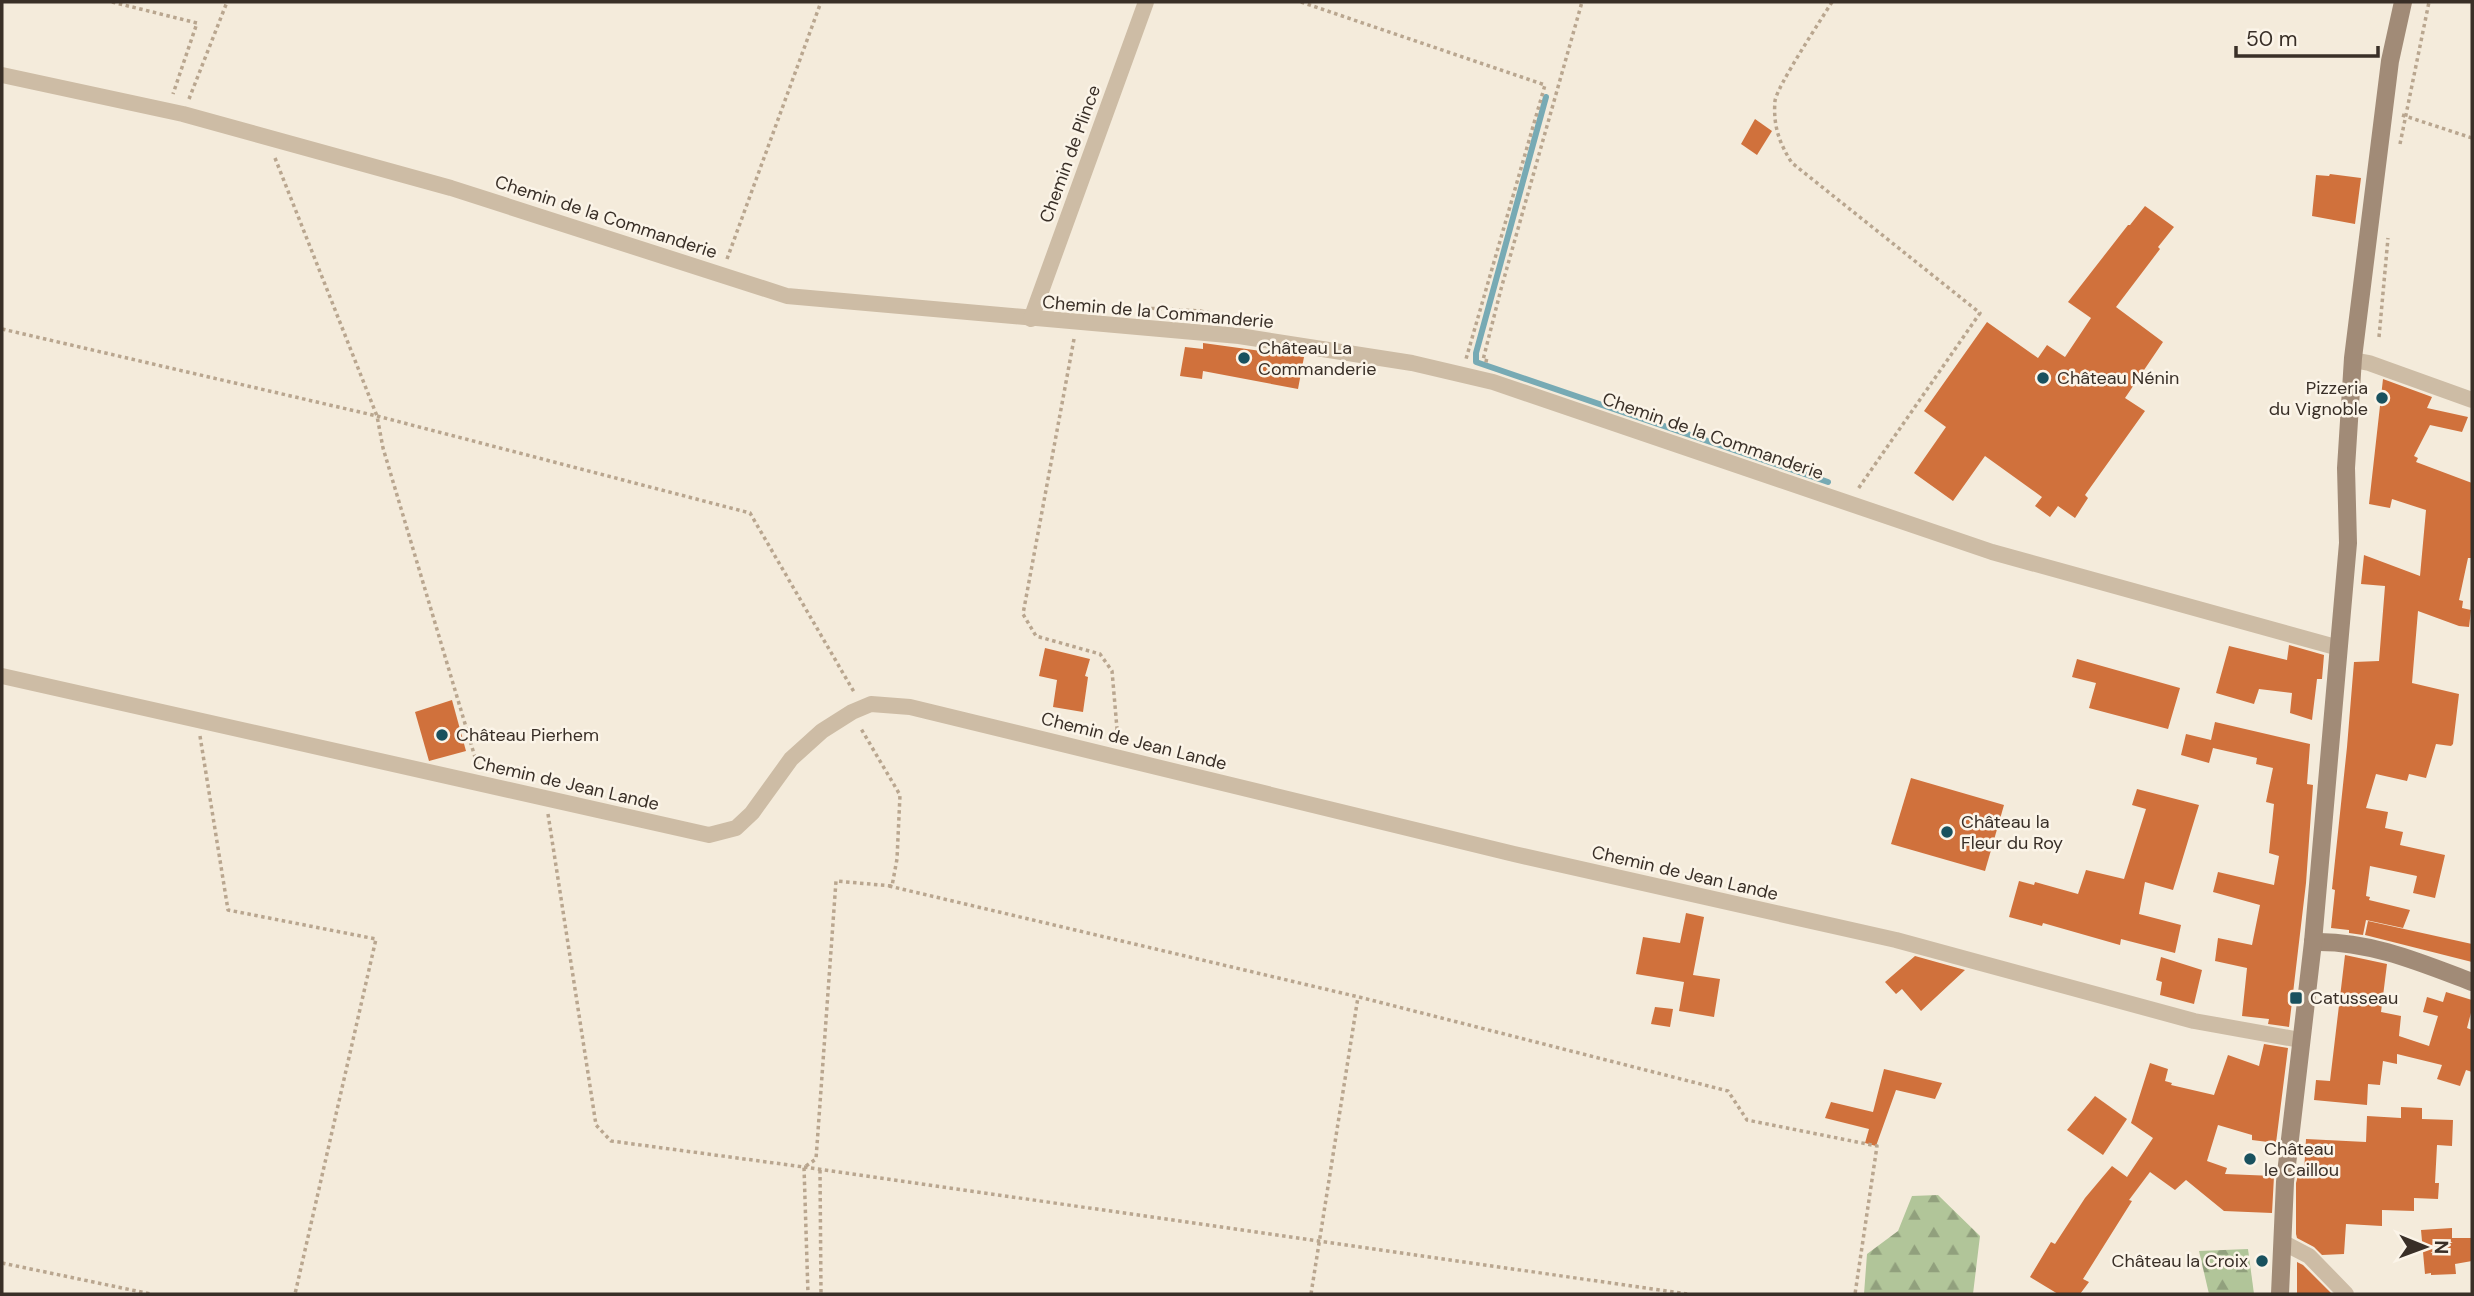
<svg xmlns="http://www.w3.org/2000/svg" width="2474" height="1296" viewBox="0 0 2474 1296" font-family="'DM Sans',sans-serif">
<defs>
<pattern id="forest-firs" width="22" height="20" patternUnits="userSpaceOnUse" patternTransform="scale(1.75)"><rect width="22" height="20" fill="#b1c599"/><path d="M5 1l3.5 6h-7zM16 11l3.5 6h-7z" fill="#91a07d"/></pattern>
</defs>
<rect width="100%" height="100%" fill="#f4ebdb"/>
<g fill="url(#forest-firs)">
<path d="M1938,1195L1980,1236L1973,1294H1864L1867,1254L1898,1231L1912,1196Z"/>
<path d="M2248,1249L2254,1294H2209L2199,1251Z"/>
</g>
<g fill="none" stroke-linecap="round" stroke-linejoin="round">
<path stroke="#77aab4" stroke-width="6" d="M1546,97L1476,353V362L1828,482"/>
</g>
<g fill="#d0713c">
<path d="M1755,119L1772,131L1757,155L1741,144Z"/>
<path d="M2330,174L2361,178L2355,224L2312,216L2316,175L2329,176Z"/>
<path d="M2145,206L2174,227L2158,247L2160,249L2116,307L2163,342L2125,398L2145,411L2085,495L2088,498L2075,518L2058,506L2050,517L2035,506L2042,497L1985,456L1953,501L1914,473L1946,427L1924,411L1987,322L2038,358L2047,345L2065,357L2091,318L2068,302L2128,225H2130Z"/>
<path d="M1203,343L1304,357L1298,389L1203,371L1202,379L1180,376L1185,347L1203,349Z"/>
<path d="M2383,379L2432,397L2427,408L2468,417L2462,432L2430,425L2414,456L2418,458L2416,462L2472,483V558H2468L2459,600L2463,601L2462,608L2471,610L2469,627L2459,626L2418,611L2412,683L2459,694L2453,744L2451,746L2436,744L2426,778L2409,774L2407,781L2376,774L2366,808L2388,812L2385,828L2403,832L2400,845L2445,855L2435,898L2413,893L2417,876L2370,866L2366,896L2370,897L2369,900L2410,910L2403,928L2366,920L2363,935L2349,933V930L2331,928L2335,890L2332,889L2347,747L2354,662L2379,661L2385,586L2361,584L2364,555L2420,576L2426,510L2392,499L2390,508L2369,504Z"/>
<path d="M2289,645L2324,655L2322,679H2317L2312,720L2290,713L2292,693L2259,689L2254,704L2216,693L2229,646L2287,660Z"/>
<path d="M1045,648L1090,659L1085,676L1088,677L1083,712L1053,707L1057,680L1039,676Z"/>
<path d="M2077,659L2180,688L2168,729L2089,708L2096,683L2072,677Z"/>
<path d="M452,700L466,751L429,761L415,712Z"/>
<path d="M2215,722L2310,744L2307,784L2313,785L2306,883L2289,1027L2268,1024L2269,1019L2242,1016L2247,968L2215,961L2218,938L2252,945L2260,905L2213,892L2218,872L2274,885L2279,856L2269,853L2274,804L2266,802L2273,768L2256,764L2257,758L2213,748L2209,763L2181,755L2186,734L2211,740Z"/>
<path d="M1911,778L2004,805L1985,871L1891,844Z"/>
<path d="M2137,789L2199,805L2173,890L2145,882L2139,914L2181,925L2175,953L2121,939L2120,945L2043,923L2042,926L2009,917L2019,881L2034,885L2035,882L2078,894L2086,870L2124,879L2146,809L2132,805Z"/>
<path d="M1686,913L1704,917L1693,975L1720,979L1714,1017L1679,1011L1684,982L1636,974L1643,937L1680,943Z"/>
<path d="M2368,921L2472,944V962L2365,935Z"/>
<path d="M2345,955L2387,964L2381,1012L2401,1016L2399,1036L2429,1046L2438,1016L2423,1012L2427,997L2443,1002L2446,992L2472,1000V1009L2467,1028L2472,1030V1072L2466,1070L2460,1086L2437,1079L2442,1065L2397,1054V1064L2383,1061L2380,1085L2368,1084L2367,1105L2314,1100L2316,1080L2330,1081Z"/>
<path d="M1915,956L1965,970L1921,1011L1902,989L1896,994L1885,982Z"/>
<path d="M2161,957L2202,970L2194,1004L2160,995L2162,982L2156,980Z"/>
<path d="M1655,1007L1673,1009L1670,1027L1651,1024Z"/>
<path d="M2264,1044L2288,1048L2276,1143L2252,1140V1135L2218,1125L2207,1161L2227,1168L2225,1174L2274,1176L2272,1213L2224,1211L2186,1180L2175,1190L2150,1172L2129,1200L2132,1201L2083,1279L2089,1282L2080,1294H2058L2030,1277L2051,1242L2055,1244L2085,1198L2112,1166L2127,1177L2153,1138L2131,1123L2150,1063L2168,1069L2165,1081L2172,1083L2171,1085L2214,1095L2228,1055L2259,1066Z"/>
<path d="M1884,1069L1942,1083L1935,1099L1896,1090L1876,1146L1865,1143L1869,1129L1825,1118L1831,1102L1873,1112Z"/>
<path d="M2095,1096L2127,1119L2103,1155L2067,1130Z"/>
<path d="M2401,1107L2422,1108V1119L2453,1120L2452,1146L2437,1145L2435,1183H2439L2438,1199L2414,1198V1211L2382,1210V1226L2346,1224L2344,1254L2322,1255L2314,1247L2297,1238L2296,1234V1183L2299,1172H2304L2306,1139L2366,1142L2367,1116L2401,1118Z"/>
<path d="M2452,1228V1238H2472V1261L2455,1264L2456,1274L2431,1275V1273L2425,1274L2421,1230Z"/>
<path d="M2297,1262L2303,1265L2332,1294H2297Z"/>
</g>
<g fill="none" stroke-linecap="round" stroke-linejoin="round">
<g stroke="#b9a68f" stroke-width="3.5" stroke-dasharray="3.5 3.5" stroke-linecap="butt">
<path d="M112,2L197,23L173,94"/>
<path d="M1301,2L1545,85L1466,359"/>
<path d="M1832,2C1822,18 1776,88 1775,101C1773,125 1779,143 1792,163L1980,313L1858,489"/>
<path d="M189,99L227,2"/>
<path d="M2402,115L2472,138"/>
<path d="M2400,144L2429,2"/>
<path d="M275,158L377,416L383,448L477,764"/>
<path d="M727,259L821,2"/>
<path d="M1144,308L1200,311L1227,316"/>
<path d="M2,329L377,416L750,513L854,692"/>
<path d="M2379,337L2388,238"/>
<path d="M1074,339L1023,614L1036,636L1100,654L1112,671L1118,740"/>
<path d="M1488,361L1483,360L1501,289L1582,2"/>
<path d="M200,736L228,910L376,939L295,1294"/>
<path d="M548,814L596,1125L611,1141L804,1167L808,1294"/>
<path d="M889,886L1363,998L1728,1091L1747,1120L1877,1146L1855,1294"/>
<path d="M806,1166L816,1159L836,881L892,886L897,859L900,795L860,727"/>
<path d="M804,1167L1687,1294"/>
<path d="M820,1170L821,1294"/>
<path d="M2,1263L151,1294"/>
<path d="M1311,1294L1358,997"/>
</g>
<g stroke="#cdbca5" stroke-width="16">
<path d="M2,75L183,114L451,188L787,296L1239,336L1412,363L1493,382L1992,552L2339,648"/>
<path d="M1031,319L1146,2"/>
<path d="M2353,360L2369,363L2472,400"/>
<path d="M2,676L709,835L736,828L752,813L791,759L822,731L852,712L871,704L910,707L1514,854L1896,940L2194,1021L2300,1040"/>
<path d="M2282,1242L2309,1256L2346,1294"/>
</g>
<g stroke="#a18b77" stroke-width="18">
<path d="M2313,942C2368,940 2422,963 2472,982"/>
<path d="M2280,1294L2285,1182L2313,942L2348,543L2346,468L2353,358L2390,61L2403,2"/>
</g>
</g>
<g fill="#19515e" stroke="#fbf4e8" stroke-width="2.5">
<circle cx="1244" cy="358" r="7"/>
<circle cx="2043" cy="378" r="7"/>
<circle cx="2382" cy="398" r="7"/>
<circle cx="442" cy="735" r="7"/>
<circle cx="1947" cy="832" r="7"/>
<rect x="2289" y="991" width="14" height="14" rx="3.5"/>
<circle cx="2250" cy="1159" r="7"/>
<circle cx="2262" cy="1261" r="7"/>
</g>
<g text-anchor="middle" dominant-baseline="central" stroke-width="5" stroke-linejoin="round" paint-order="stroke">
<g font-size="18" fill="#392f27" stroke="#fbf4e8">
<text transform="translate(1070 154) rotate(-70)">Chemin de Plince</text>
<text transform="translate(606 217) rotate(18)">Chemin de la Commanderie</text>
<text transform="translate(1158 312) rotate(5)">Chemin de la Commanderie</text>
<text transform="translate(1713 436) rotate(19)">Chemin de la Commanderie</text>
<text transform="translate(1134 741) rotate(14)">Chemin de Jean Lande</text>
<text transform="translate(566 783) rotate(13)">Chemin de Jean Lande</text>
<text transform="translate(1685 873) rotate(13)">Chemin de Jean Lande</text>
</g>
<g font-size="18" fill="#392f27" stroke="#fbf4e8" text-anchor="start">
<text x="1258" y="348">Château La<tspan x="1258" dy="21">Commanderie</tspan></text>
<text x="2057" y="378">Château Nénin</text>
<text x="2368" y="388" text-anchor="end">Pizzeria<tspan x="2368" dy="21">du Vignoble</tspan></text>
<text x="456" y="735">Château Pierhem</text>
<text x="1961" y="822">Château la<tspan x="1961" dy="21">Fleur du Roy</tspan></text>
<text x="2310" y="998">Catusseau</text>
<text x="2264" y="1149">Château<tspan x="2264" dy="21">le Caillou</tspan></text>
<text x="2248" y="1261" text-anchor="end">Château la Croix</text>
</g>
</g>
<rect width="2474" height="1296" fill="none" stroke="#392f27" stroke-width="7"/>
<g transform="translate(2425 1247) rotate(91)" stroke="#fbf4e8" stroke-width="5" paint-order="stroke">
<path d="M0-5L12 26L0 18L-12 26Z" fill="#392f27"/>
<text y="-10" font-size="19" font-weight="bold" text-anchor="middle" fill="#392f27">N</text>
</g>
<path d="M2236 46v10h142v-10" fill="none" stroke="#392f27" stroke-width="3.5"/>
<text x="2246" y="46" font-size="21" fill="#392f27" stroke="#fbf4e8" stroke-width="5" paint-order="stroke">50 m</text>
</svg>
